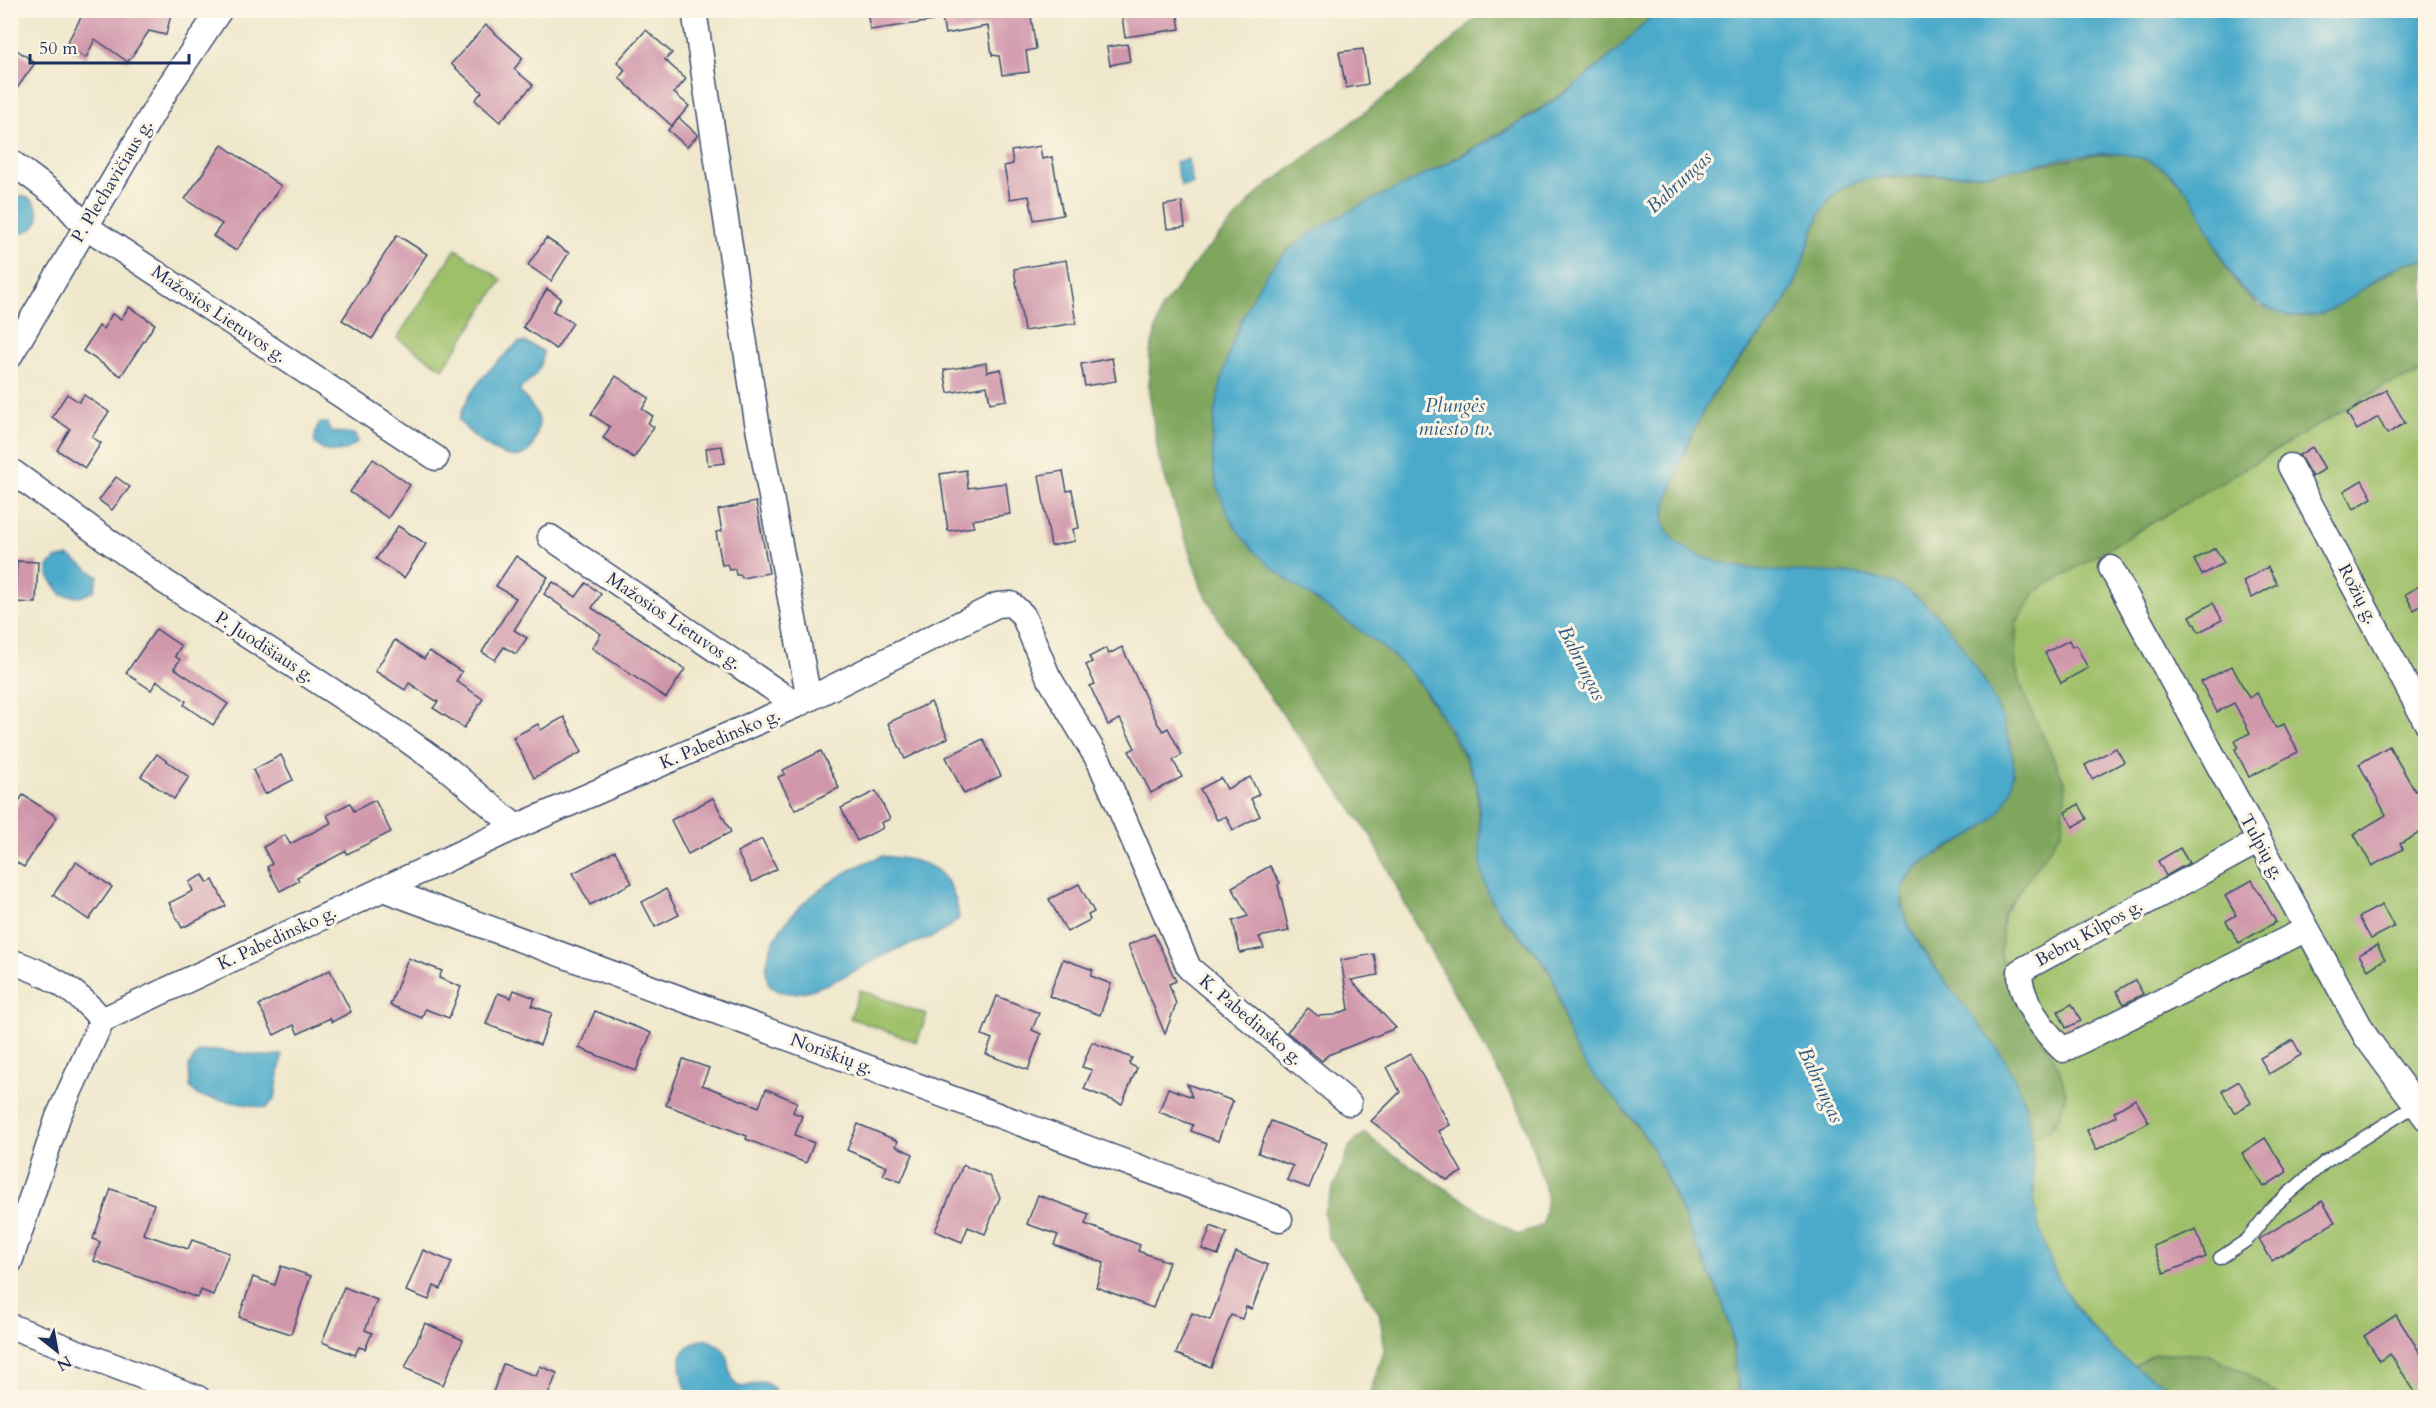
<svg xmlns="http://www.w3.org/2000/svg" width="2436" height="1408" viewBox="0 0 2436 1408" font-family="Cardo,serif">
<rect width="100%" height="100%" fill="#fcf5e5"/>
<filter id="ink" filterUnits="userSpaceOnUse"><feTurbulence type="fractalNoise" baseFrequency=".0167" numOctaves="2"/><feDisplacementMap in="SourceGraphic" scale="12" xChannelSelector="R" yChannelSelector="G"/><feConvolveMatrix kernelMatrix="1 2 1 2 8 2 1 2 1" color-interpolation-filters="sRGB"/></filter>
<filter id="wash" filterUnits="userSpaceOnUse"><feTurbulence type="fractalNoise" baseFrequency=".008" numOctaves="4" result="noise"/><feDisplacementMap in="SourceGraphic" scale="24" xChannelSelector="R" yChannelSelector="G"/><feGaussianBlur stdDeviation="1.35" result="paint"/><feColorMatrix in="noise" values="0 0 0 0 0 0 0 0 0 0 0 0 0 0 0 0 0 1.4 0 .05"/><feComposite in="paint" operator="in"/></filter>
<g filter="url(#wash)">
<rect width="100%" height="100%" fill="#efe8cc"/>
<g fill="#9ec069" stroke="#5c7864" stroke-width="1.5">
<path d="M456,249L502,280L443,369L397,338Z"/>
<path d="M2425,372V1397H2280L2246,1373L2208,1354H2156L2132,1367C2085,1327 2041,1269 2035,1206C2032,1183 2033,1160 2031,1137L2050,1130L2060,1116L2018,995L2001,957L2003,915L2026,879L2025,697L2015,666L2016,623L2036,591L2388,384Z"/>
<path d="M860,990L927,1015L917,1042L850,1018Z"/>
</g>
<g fill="#7ea65d" stroke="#4c6a5e" stroke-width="1.5">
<path d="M1484,11H1657L1617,51L1577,84L1521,121L1440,167L1313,232L1285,252L1235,335L1212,436L1214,474L1226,511L1399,660L1424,690L1467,761L1477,788L1481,865L1500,915L1539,957L1553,978L1572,1044L1650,1143L1720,1297L1731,1330L1735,1378L1741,1397H1368L1385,1349L1379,1312L1328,1236L1324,1212L1350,1146L1365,1133L1384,1149L1518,1235L1543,1225L1547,1195L1522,1115L1410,914L1371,836L1235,648L1202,589L1159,459L1149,392L1150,353L1161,309L1200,257L1258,193L1414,75Z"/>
<path d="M2129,154L2157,164L2181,183L2202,212L2220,257L2239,287L2260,307L2328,311L2404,263L2425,260V372L2388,384L2036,591L2016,623L2015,666L2025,697L2066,785L2062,831L2003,915L2001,957L2018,995L2059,1068L2066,1093L2060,1116L2050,1130L2031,1137L2023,1098L1917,940L1903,913L1901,890L1915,868L1985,827L2014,773L2010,741L1983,678L1933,610L1719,565L1682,547L1666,533L1663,514L1691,431L1719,385L1778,314L1795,284L1821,210L1840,189L1864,179L1988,174L2092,155Z"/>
<path d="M2156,1354H2208L2246,1373L2280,1397H2191L2132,1367Z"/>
</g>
<g fill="#4baaca" stroke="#336c94" stroke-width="1.5">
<path d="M1657,11H2425V260C2421,260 2407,262 2403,264C2365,280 2333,325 2288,315C2200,296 2223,175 2133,156C2084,145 2031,170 1983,174C1946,177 1874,170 1844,187C1810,207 1810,257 1792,289C1774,324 1744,351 1721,382C1700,411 1687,443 1676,477C1671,491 1663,507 1664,521C1666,538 1681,546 1695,553C1762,586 1840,558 1901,587C1947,610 2001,698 2011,748C2031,850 1910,835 1901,894C1895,934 1983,1023 2005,1060C2019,1084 2028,1111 2031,1137C2034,1161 2032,1185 2035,1208C2040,1241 2055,1277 2074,1305C2104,1349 2142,1376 2191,1397H1741C1735,1374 1736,1350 1730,1327C1722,1295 1706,1265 1692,1236C1679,1206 1667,1175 1651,1146C1631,1109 1594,1084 1574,1047C1563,1026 1563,1000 1553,978C1538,945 1503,927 1488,893C1474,859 1484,821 1477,786C1470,757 1443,717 1426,692C1374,618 1256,587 1224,505C1220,494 1215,482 1214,471C1206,413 1233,322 1266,275C1302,224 1386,196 1440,167C1487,142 1536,116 1578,83C1607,61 1632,36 1657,11Z"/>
<path d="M1188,159L1193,184L1181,186L1175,162Z"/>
<path d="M17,196C33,195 39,207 39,220L32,229L22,233L11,227V204Z"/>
<path d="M519,342L527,343L543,351C543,370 533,378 519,390C525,398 534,407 538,417C541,423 537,433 535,440C523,479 472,439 459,420C467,389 495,363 519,342Z"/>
<path d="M320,423H327L331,432L354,434L358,441C346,454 326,457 314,442L317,427Z"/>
<path d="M69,556L98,576L94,591L80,597L62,595L48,576V566L56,559Z"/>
<path d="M882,856C928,860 953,867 959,918C940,938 925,939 900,948C871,959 802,1009 773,988C766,983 765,972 767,963C774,914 838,872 882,856Z"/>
<path d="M217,1050L264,1056L282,1055L275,1099L266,1108L198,1096L190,1087L189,1066L198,1052Z"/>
<path d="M704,1339C738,1350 722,1363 736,1385L743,1387L763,1382L773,1387L780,1397H722L717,1393L703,1397H689C680,1370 669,1350 704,1339Z"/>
</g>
<g id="blocks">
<g fill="#d097ab">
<path d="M85,10H172L166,35L149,31L128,62L95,39L86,58L65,47Z"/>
<path d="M867,10H933V21L870,30Z"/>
<path d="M981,10H1030L1036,49L1026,51L1029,72L1002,75L999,56L992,55L988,26L945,34L942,17Z"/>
<path d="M1121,10H1177L1180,29L1125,37Z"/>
<path d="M486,25L523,58L514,69L533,85L500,122L475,100L482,92L451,64Z"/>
<path d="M646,30L672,53L665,60L686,79L674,93L689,106L672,126L619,78L625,70L617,62Z"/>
<path d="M1127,44L1130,61L1110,65L1107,47Z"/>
<path d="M10,45L35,63L10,98Z"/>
<path d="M1363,49L1368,84L1346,88L1339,52Z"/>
<path d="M679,118L698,135L687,147L668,130Z"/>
<path d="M222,145L281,186L236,251L213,236L222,224L185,199Z"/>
<path d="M1040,146L1042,159L1052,157L1063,215L1034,220L1029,196L1010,199L1004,166L1013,164L1011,151Z"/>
<path d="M1182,202L1185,227L1167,229L1164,205Z"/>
<path d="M397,235L427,254L372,339L342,320Z"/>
<path d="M546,238L569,253L551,281L528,265Z"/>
<path d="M1066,260L1076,323L1024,331L1014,269Z"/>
<path d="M547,289L561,298L553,311L573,323L556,349L523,327Z"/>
<path d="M129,307L155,324L121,376L83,351L99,326L103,329L112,314L121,319Z"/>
<path d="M1112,358L1116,381L1085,386L1081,364Z"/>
<path d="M986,363L987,372L1001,369L1007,400L990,403L987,386L948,393L944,370Z"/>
<path d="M616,376L649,398L642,409L653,416L648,423L654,427L634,458L603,438L610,427L591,414Z"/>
<path d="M2386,390L2405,423L2387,434L2378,417L2357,430L2347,413Z"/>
<path d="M67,394L79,402L84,395L109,412L92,437L101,443L85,468L57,450L70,429L52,417Z"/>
<path d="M722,446L725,463L708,465L706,448Z"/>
<path d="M2312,447L2325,469L2312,477L2299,455Z"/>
<path d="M373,459L410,485L388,518L350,492Z"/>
<path d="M966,470L968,488L1006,483L1010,514L972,520L974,527L948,531L940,474Z"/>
<path d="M1063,471L1067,491L1072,490L1079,528L1073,529L1075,541L1051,546L1039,475Z"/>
<path d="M116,477L130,487L112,510L99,500Z"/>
<path d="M2362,480L2372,498L2354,509L2344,491Z"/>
<path d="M756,502L769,573L742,578L741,575H736L735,569L729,570L727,564L722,565L716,532L722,531L718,510Z"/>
<path d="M398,526L426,544L404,578L376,559Z"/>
<path d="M2215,548L2224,563L2202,575L2194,560Z"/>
<path d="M516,556L548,577L514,630L527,638L516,654L504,647L495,660L482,652L516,598L496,586Z"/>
<path d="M17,561L38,562L36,603L15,602Z"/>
<path d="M2268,567L2277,584L2252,598L2243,581Z"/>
<path d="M553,582L576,597L586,583L601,594L592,608L685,669L666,698L592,648L601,634L544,594Z"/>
<path d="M2419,586L2426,596V603L2414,610L2405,594Z"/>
<path d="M2213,603L2222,620L2199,632L2190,616Z"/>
<path d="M156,629L181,646L175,656L180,660L174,668L228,704L213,725L184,705L186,701L157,681L151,690L126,673Z"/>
<path d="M395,640L424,659L429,651L462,672L456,681L483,699L464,728L433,708L438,702L409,683L405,690L375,671Z"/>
<path d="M2069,640L2072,647L2076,645L2088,668L2061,683L2045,653Z"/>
<path d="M1122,647L1158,724L1163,731L1168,728L1182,755L1173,760L1182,777L1151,793L1129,751L1135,748L1120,719L1108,725L1090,686L1095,684L1086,665L1092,662L1089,657L1106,648L1109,654Z"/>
<path d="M2232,666L2249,698L2257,693L2276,728L2284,724L2298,752L2249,777L2235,749L2238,747L2235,741L2250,733L2234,703L2217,712L2201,682Z"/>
<path d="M931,702L948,738L905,759L888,723Z"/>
<path d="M564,717L582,752L534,778L513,737L538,724L541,730Z"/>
<path d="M983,739L1001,776L964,794L946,757Z"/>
<path d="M2389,746L2415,791L2418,790L2426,803V829L2400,844L2403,849L2372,866L2354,834L2386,815L2359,764Z"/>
<path d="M2116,748L2124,762L2092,779L2085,765Z"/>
<path d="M821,751L839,788L795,810L778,777L785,774L783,770Z"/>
<path d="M157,754L189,777L174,799L141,776Z"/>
<path d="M281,755L293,780L265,794L253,770Z"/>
<path d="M1250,777L1259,794L1251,799L1260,816L1233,830L1226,816L1217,820L1200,789L1221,778L1227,789Z"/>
<path d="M876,791L890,819L881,823L883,828L857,841L841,808Z"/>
<path d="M23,795L57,817L24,867L10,859V834L17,823L10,819V815Z"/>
<path d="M713,798L731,832L688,854L671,820Z"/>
<path d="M375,800L391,832L347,854L346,851L297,877L299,881L280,891L267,867L272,864L263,847L285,835L290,844L331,823L327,815L350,803L354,811Z"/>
<path d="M2079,804L2087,819L2073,827L2065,812Z"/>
<path d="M762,839L777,869L752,882L737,852Z"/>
<path d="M2180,848L2189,863L2166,876L2158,861Z"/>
<path d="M615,851L632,883L590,905L573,873Z"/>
<path d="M76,862L112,887L89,920L53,895Z"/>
<path d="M1270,866L1280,883L1278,885L1289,931L1259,937L1264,948L1240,953L1233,921L1248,916L1232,887Z"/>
<path d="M203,875L208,883L213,880L226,906L182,928L169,903L193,891L189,882Z"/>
<path d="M2252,880L2276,922L2239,943L2226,921L2236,915L2225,896Z"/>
<path d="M1079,884L1094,912L1088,915L1090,920L1067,932L1049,899Z"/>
<path d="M666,889L679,915L655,927L642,902Z"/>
<path d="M2382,905L2394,927L2371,939L2359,917Z"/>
<path d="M1154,934L1176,981L1169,984L1176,1004L1165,1034L1128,945Z"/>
<path d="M2377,945L2385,959L2368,970L2359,955Z"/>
<path d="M1374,954L1378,975L1351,980L1396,1028L1328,1055L1322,1061L1287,1032L1308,1008L1318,1016L1335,1015L1349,1009L1341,960Z"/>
<path d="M408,958L442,971L439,978L461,987L449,1018L425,1009L422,1018L390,1005Z"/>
<path d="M1063,959L1093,970L1091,976L1111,984L1100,1015L1049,996Z"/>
<path d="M330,970L351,1012L332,1022L330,1018L298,1034L294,1025L274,1035L259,1005Z"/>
<path d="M2135,980L2143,994L2124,1004L2116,991Z"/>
<path d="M514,990L535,998L532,1006L552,1013L540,1045L486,1024L498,993L511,998Z"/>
<path d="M997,996L1039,1013L1032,1030L1041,1034L1028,1070L986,1054L992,1039L982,1035Z"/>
<path d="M2072,1004L2081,1021L2066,1028L2058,1011Z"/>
<path d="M595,1011L651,1033L636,1071L579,1048Z"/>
<path d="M2293,1040L2301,1055L2269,1074L2260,1058Z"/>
<path d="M1092,1042L1132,1058L1129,1064L1137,1068L1122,1104L1084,1089L1092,1070L1082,1067Z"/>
<path d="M1410,1054L1450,1125L1439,1131L1462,1172L1447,1180L1371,1121L1400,1092L1387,1067Z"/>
<path d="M683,1059L709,1068L702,1085L759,1107L766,1089L797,1102L793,1112L802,1116L795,1135L814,1143L806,1163L746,1139L747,1136L666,1105Z"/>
<path d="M2239,1081L2251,1103L2234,1113L2222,1091Z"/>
<path d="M1187,1084L1233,1101L1218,1141L1191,1131L1193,1125L1159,1112L1168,1088L1192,1097Z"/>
<path d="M2135,1099L2149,1122L2096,1150L2087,1130L2116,1116L2114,1112Z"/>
<path d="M1271,1121L1327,1143L1309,1188L1287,1180L1293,1166L1258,1153Z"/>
<path d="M858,1124L898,1141L896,1146L913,1154L901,1182L883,1175L887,1167L847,1150Z"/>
<path d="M2265,1138L2287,1172L2264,1187L2242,1153Z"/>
<path d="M963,1165L989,1176L1000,1197L985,1234L968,1227L962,1242L935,1231Z"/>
<path d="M111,1189L154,1204L143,1234L188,1249L192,1240L229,1253L213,1295L201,1290L198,1298L94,1261L100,1242L93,1239Z"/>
<path d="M1038,1195L1089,1214L1085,1224L1140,1245L1138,1251L1169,1262L1153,1308L1096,1287L1104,1263L1054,1245L1058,1235L1027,1224Z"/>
<path d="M2322,1201L2335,1222L2272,1261L2259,1239Z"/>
<path d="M1211,1226L1227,1233L1218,1255L1202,1249Z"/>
<path d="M2196,1229L2206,1257L2164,1273L2153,1246Z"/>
<path d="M423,1250L452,1262L441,1289L434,1286L429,1300L406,1291Z"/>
<path d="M1236,1252L1268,1265L1252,1309L1246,1307L1242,1319L1231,1315L1211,1367L1176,1354L1192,1313L1210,1320Z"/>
<path d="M281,1266L311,1276L291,1334L239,1317L253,1277L275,1285Z"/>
<path d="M344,1287L377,1300L365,1330L372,1333L365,1349L359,1347L355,1355L322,1342Z"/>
<path d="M2396,1315L2426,1362V1398H2419L2390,1354L2380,1361L2364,1336Z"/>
<path d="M425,1323L463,1340L443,1385L405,1368Z"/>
<path d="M503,1364L536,1376L540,1366L557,1373L547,1398H491Z"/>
</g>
</g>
</g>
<g filter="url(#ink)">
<use href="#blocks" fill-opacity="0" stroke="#3b4b6e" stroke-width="1.5"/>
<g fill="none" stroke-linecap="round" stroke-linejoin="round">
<g stroke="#3b4b6e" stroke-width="15">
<path id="lane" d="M2220,1258L2247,1240L2272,1208L2325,1162L2416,1105"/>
</g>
<g stroke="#3b4b6e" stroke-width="27">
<g id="street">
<path d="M694,10L757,422L809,699"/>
<path d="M10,161L62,200L85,226L436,458"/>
<path d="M10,356L167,89L220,10"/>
<path d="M2290,466L2426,722"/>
<path d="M10,470L165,582L403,737L449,770L516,827"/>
<path d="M550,537L797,705"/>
<path d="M2111,568L2366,1037L2426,1118"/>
<path d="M2259,841L2020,971C2019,999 2044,1031 2063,1050L2307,929"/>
<path d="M383,889L1280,1219"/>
<path d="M10,961C47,973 77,990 102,1020"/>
<path d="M10,1262L58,1117L102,1020L516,827L797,705L997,605L1011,604L1023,615L1048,676L1100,763L1189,968L1349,1103"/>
<path d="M10,1326L198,1398"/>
</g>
</g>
<use href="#lane" stroke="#fff" stroke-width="12"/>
<use href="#street" stroke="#fff" stroke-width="24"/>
</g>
</g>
<g text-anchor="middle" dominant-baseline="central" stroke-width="6" stroke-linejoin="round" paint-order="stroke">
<g font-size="18" fill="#1b2f5e" stroke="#fcf5e5">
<text transform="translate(112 181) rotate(-59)">P. Plechavičiaus g.</text>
<text transform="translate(219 314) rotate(34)">Mažosios Lietuvos g.</text>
<text transform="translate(2358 594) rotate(62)">Rožių g.</text>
<text transform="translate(674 621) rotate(34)">Mažosios Lietuvos g.</text>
<text transform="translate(265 647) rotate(33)">P. Juodišiaus g.</text>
<text transform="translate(720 739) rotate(-23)">K. Pabedinsko g.</text>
<text transform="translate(2262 847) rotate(61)">Tulpių g.</text>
<text transform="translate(2089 933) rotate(-29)">Bebrų Kilpos g.</text>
<text transform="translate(277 938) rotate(-25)">K. Pabedinsko g.</text>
<text transform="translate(1251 1020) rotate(40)">K. Pabedinsko g.</text>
<text transform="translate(832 1054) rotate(20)">Noriškių g.</text>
</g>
<g font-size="20" font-style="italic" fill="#2c5a84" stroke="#fcf5e5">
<text transform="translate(1679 182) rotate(-43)">Babrungas</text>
<text x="1455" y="405">Plungės<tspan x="1455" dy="23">miesto tv.</tspan></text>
<text transform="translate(1582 663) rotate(63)">Babrungas</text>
<text transform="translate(1821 1085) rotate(65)">Babrungas</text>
</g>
</g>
<rect width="2436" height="1408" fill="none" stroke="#fcf5e5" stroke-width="36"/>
<g transform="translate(57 1351) rotate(149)" stroke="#fcf5e5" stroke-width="4.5" paint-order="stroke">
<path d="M0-4.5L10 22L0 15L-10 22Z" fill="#1b2f5e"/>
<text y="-9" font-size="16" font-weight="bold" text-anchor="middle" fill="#1b2f5e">N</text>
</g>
<path d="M30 54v9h159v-9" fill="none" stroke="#1b2f5e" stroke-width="3"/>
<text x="39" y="54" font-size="18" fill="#1b2f5e" stroke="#fcf5e5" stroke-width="4.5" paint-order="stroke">50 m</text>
</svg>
